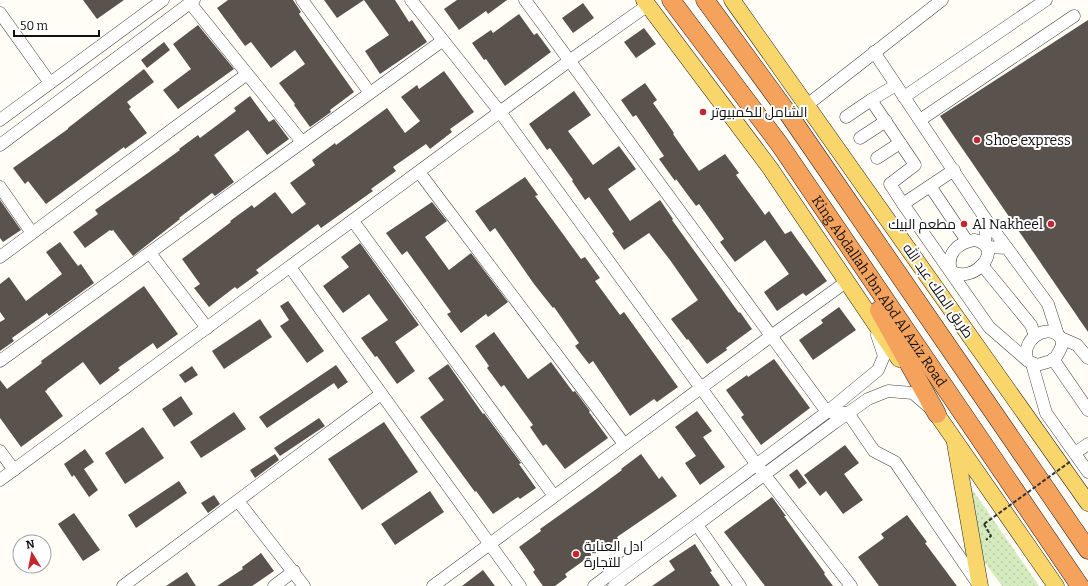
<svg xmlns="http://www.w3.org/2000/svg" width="1088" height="586" viewBox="0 0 1088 586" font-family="Bitter,Cairo,serif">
<defs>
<pattern id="grass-dots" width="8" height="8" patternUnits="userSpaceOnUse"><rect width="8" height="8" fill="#d5ebbd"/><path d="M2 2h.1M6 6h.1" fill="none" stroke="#b6c8a1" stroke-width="1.8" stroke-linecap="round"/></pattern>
</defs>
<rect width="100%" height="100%" fill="#fffdf5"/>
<path fill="url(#grass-dots)" d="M972,489L1039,586H1002L983,560Z"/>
<g fill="#5a524d">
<path d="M83,0H124L97,19Z"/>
<path d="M228,0H293L301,12L299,14L354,92L330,110L331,112L310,127L294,105L295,104L279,83L305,64L295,50L271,68L251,42L245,46L217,8Z"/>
<path d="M324,0H364L337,18Z"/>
<path d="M364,0H395L409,22L412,20L427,42L380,74L365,51L389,35Z"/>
<path d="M457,0H507L488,14L486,11L459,30L444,9Z"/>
<path d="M583,3L594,18L573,33L562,18Z"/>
<path d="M519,14L534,35L537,33L551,52L505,86L486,59L484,60L472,43L491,30L493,33Z"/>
<path d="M1088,20V332L940,116Z"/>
<path d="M198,25L234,69L178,109L163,90L191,69L173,44Z"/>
<path d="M644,28L656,44L636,58L624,42Z"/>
<path d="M164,42L170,50L147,68L141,60Z"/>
<path d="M144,69L154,82L127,102L131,107L129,109L147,133L125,149L124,147L46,204L28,181L25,184L13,168L68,129V128Z"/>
<path d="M444,71L474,112L450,129L452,132L430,149L426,144L393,167L396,171L371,189L373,191L321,228L318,224L256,270L259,273L237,289L235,287L209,307L194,288L200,284L182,259L231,222L230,221L252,205L254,208L275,192L292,214L306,204L290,183L315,165L312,160L335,143L336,145L387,108L405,133L420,121L401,97L417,85L419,89Z"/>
<path d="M645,83L657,100L653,103L674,133L673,134L699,171L725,154L739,173L736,175L765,215L769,211L785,234L791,231L827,281L806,296L803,293L777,311L764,292L789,274L765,240L735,262L720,242L724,239L699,204L696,206L676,179L675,181L659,159L664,156L636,115L633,117L621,100Z"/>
<path d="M574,91L591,115L568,131L593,165L619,146L636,169L608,189L630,221L660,200L673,219L672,220L739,313L740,312L752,329L726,348L727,350L707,364L688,339L687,340L671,319L698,300L670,260L649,233L624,250L612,233L614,232L589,197L585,200L572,181L573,180L550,148L547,150L529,124Z"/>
<path d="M250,96L269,122L274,119L289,139L267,155L248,130L214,155L234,182L215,196L212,193L179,218L180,219L133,256L113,230L111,231L110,230L85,248L73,232L98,214L95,210L148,173L180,150L179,149L198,135L200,138L236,111L234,108Z"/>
<path d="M525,177L538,195L535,196L560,230L581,259L585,257L600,278L595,281L620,315L624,312L678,387L657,402L654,399L630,416L593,361L589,364L575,346L579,343L554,307L553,308L534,284L495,228L490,232L475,211Z"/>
<path d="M0,200L21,230L3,242L0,238Z"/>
<path d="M432,202L447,221L425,237L449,270L471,253L508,302L488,317L486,314L461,333L447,314L451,312L407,251L402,255L386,233Z"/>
<path d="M60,242L78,266L81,264L94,283L49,316L47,313L12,338L14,341L0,351V322L5,319L0,312V284L9,277L26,301L62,274L46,252Z"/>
<path d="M360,243L419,325L395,342L415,371L397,384L377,356L375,357L361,338L388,320L369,294L343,313L323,286L349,267L341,257Z"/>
<path d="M144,286L178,334L157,349L153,343L118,368L120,370L100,385L83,362L47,389V390L45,391L63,416L21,447L0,418V380L7,389L42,363L41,361L67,342Z"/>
<path d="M288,301L324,351L307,363L280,326L289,320L280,306Z"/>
<path d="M839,307L856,330L813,360L799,340L823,323L821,320Z"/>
<path d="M260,319L272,337L224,369L212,351Z"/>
<path d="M494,332L528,379L551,362L573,392L575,391L590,411L589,412L608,438L565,469L546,444L543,446L530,427L533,425L504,385L501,387L487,368L489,366L475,346Z"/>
<path d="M774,359L810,408L761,445L741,417L744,415L726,390L747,375L748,377Z"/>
<path d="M448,364L483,414L484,413L521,463L519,464L536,488L520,499L518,497L493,514L476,491L475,492L420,417L444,400L428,378Z"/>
<path d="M336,365L348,382L338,389L334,383L267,428L259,417Z"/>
<path d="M192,366L198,375L185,383L179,375Z"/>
<path d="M181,396L193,414L174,427L162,409Z"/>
<path d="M697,411L712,431L703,437L725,467L700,485L685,463L696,456L675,427Z"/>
<path d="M234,412L246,429L201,458L190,442Z"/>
<path d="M319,418L325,426L280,456L274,448Z"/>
<path d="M384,422L418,472L362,510L328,459Z"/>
<path d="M143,427L164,458L125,484L105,453Z"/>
<path d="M845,445L859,463L844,474L863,500L843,514L826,491L820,496L804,475Z"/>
<path d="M85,449L94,462L84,469L98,490L89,497L74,475L72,477L64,464Z"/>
<path d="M275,454L279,460L255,478L250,470Z"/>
<path d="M641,454L659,479L662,476L677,496L617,537L618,539L598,553L597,551L565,574L567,577L555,586H543L533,572L535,570L519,547L541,531L540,529L595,490L622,470L621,469Z"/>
<path d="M797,469L807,483L799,489L789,475Z"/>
<path d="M179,481L187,493L136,528L128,515Z"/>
<path d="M430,491L444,512L395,545L381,524Z"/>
<path d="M214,495L220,504L208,513L201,503Z"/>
<path d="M772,497L786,516H784L825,573L824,574L833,586H765L724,532Z"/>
<path d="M74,513L100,550L83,561L58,524Z"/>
<path d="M907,515L927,542L925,543L957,586H879L858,557L884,538L881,534Z"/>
<path d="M695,544L712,571L710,572L720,586H652L675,570L669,561Z"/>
<path d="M261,553L274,571L252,586H217L243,569L242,567Z"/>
<path d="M483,570L495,586H462Z"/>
<path d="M187,572L196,586H166Z"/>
</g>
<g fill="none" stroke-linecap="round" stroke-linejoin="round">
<g stroke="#444" stroke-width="13">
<g id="minor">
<path d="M302,0L370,93"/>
<path d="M411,0L500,112L757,465L851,586"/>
<path d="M525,0L827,412L848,413L874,451L895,462L978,584"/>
<path d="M190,3L302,142"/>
<path d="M0,13L50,83"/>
<path d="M874,52L987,221L985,243"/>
<path d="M896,85L871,100L915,165L890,184L903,204"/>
<path d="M904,97L1046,0"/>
<path d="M807,105L942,0"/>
<path d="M846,117L871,100"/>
<path d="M0,120L163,0"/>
<path d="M920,120L1074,16"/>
<path d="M860,138L886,121"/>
<path d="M0,145L194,0"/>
<path d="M877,158L900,143"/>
<path d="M954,170L903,204L989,327L1028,361L1037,365L1051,361L1056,357L1060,350L1062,345L1061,338C1047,321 1019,341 1028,361"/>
<path d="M419,172L624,444"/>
<path d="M930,186L967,241"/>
<path d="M0,187L32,233"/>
<path d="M353,221L554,496"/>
<path d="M987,221L1007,248"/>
<path d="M974,240C1007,246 974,286 951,271C946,254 957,243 974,240Z"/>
<path d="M987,247L1007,248L1048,304L1058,335"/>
<path d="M150,253L207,328"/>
<path d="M0,257L247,74"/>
<path d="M982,265L1031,325L1035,336"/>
<path d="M290,267L520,586"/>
<path d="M1061,338L1077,345L1088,358"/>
<path d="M1053,359L1088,410"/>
<path d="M0,361L442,41"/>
<path d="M1032,364L1046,413L1088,472"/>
<path d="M0,451L14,470"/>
<path d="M1075,453L1088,444"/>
<path d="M0,480L569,61L648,5"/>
<path d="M238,501L304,586"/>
<path d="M697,525L740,586"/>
<path d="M123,586L381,394"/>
<path d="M274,586L294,571"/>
<path d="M433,586L771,336L846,282"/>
<path d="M594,586L827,412L878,370L884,356L877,335"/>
<path d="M614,586L834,423L868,399L888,391L913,393L929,407"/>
</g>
</g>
<g stroke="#222" stroke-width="17">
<g id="major">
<path d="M644,0L770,168L899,359"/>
<path d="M732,0L1088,503"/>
<path d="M929,403L1056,586"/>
<path d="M955,443L980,586"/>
</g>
</g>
<g stroke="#222" stroke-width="19">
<g id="highway">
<path id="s1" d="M671,0L780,145L1080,586"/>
<path d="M705,0L787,112L1088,550"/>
<path d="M879,310L937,414"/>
</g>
</g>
<path stroke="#333" stroke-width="2" stroke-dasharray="4 2" stroke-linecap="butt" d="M984,524L991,536L986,540"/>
<use href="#minor" stroke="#fff" stroke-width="12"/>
<use href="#major" stroke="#f9d66b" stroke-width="16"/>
<use href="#highway" stroke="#f5a25d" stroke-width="18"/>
<path stroke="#333" stroke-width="2" stroke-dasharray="4 2" stroke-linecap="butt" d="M984,524L1071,461"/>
</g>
<g fill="#c4262e" stroke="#fff" stroke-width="1.5">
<circle cx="703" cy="112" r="4"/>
<circle cx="977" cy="140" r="4"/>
<circle cx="964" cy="224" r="4"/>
<circle cx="1051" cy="224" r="4"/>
<circle cx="576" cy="554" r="4"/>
</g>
<g text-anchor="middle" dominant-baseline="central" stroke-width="4" stroke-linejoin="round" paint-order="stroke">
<g font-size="14" fill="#111" stroke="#fff" text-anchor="start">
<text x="711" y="112">الشامل للكمبيوتر</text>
<text x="985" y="140">Shoe express</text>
<text x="956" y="224" text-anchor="end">مطعم البيك</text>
<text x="1043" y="224" text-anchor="end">Al Nakheel</text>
<text x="584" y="546">ادل العناية<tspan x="584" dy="16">للتجارة</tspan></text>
</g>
<g font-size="14" fill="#111" stroke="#fff">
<text stroke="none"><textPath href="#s1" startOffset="358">King Abdallah Ibn Abd Al Aziz Road</textPath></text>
<text transform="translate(938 291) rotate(55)">طريق الملك عبد الله</text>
</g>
</g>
<g transform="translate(32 554) rotate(350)"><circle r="19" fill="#ffffff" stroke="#a0a0a0"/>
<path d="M0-3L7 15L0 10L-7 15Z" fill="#c4262e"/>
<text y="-6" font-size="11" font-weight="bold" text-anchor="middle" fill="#111111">N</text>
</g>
<path d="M14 30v6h85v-6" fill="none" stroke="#111111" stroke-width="2"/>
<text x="20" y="30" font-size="12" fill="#111111" stroke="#ffffff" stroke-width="3" paint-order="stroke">50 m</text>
</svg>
